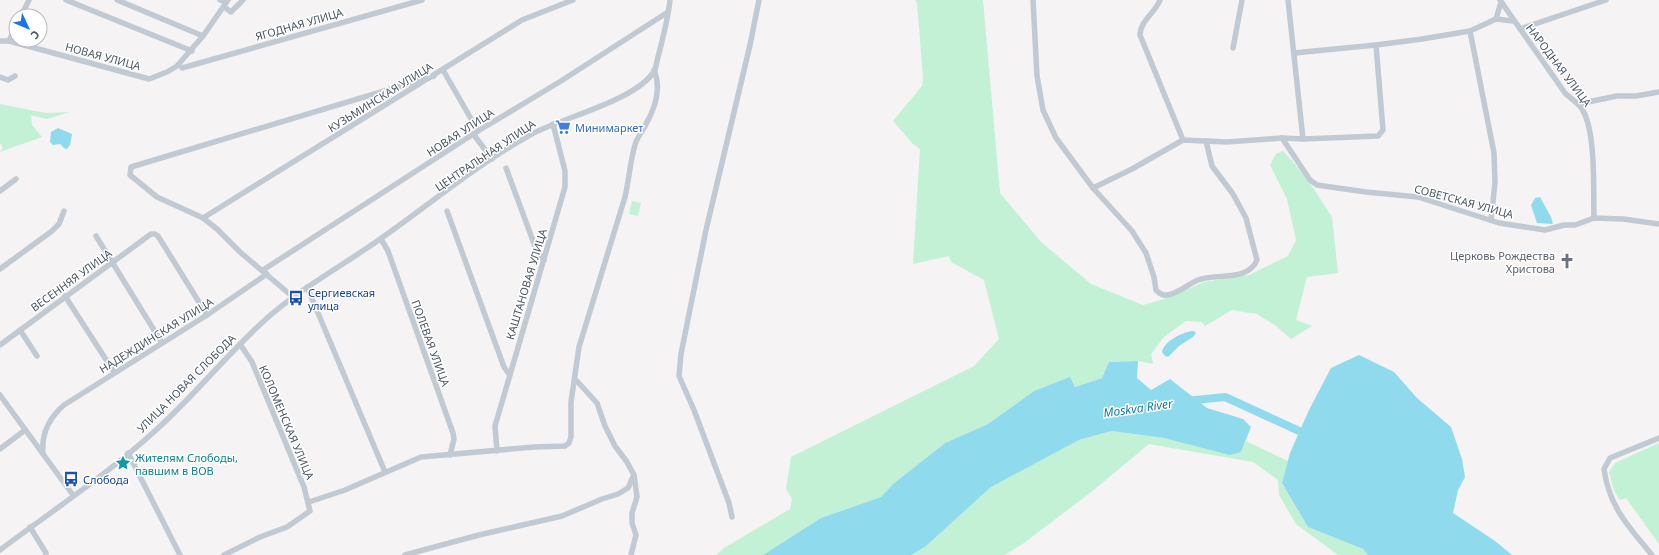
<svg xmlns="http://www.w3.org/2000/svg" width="1659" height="555" viewBox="0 0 1659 555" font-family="'Noto Sans',sans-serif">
<rect width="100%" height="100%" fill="#f5f3f3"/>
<g fill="#c3f1d5">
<path d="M915,0H983L1000,193L1041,242L1091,284L1143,305L1164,299L1204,282L1249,275L1288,256L1296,240L1287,199L1270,165L1276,154L1283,151L1293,162L1314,189L1332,217L1338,273L1307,277L1296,320L1312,326L1291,339L1276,326L1257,314L1244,312L1232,310L1205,326L1202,322L1186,321L1164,337L1151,354L1153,364L1138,361L1109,362L1102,378L1075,387L1069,378L1034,391L988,424L945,443L893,484L881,497L821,518L763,555H716L724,548L790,509L792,499L786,489L791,457L974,366L999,339L984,280L951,262L949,256L913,264L920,149L913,144L893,121L922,86L923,77L917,3Z"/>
<path d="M0,104L46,113L70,112L47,119L31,115L32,125L42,137L0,152L3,148L0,143Z"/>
<path d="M632,201L641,203L638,216L629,214Z"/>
<path d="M1111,431L1164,438L1241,452L1246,441L1288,461L1282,483L1308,527L1363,549L1368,555H1338L1296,524L1279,495L1278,480L1253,462L1149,444L1090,493L1024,543L1005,555H911L925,547L991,487L1079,440Z"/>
<path d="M1659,443V544L1626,498L1620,500L1614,491L1609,472L1615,463Z"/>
</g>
<g fill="#90daee">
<path d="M58,128L72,134L70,145L67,149L64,148L60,144L53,145L50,142L51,132Z"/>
<path d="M1540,197L1551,217L1553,224L1537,223L1531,205L1535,198Z"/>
<path d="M1194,331L1196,333L1193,337L1179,346L1168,357L1165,356L1162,352C1164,341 1184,331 1194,331Z"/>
<path d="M1359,355L1394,372L1417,398L1451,427L1462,459L1465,477L1458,490L1453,513L1495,541L1512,555H1368L1363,549L1308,527L1282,483L1290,453L1309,410L1331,368Z"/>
<path d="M1138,361L1137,378L1151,390L1170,379L1207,408L1243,419L1251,427L1241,452L1230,455L1164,438L1111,431L1079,440L991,487L925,547L911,555H763L821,518L881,497L893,484L945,443L988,424L1034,391L1070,377L1075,387L1102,378L1109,362Z"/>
</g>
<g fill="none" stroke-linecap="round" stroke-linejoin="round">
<path stroke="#90daee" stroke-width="8" d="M1186,401L1225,397L1308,435"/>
<g stroke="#c1cad2" stroke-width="5.5">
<path d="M66,0L192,51"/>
<path d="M117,0L203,36"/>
<path d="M220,0L226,2"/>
<path d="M1033,0L1037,76L1043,110L1056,138L1093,188L1132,231L1146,253L1154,277L1156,290C1159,293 1163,296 1167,295C1178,294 1188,284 1198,280C1216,273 1248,282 1257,260L1246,218L1233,194L1212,166L1206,141"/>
<path d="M1160,0C1156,12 1140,21 1140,35L1183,140"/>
<path d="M1288,0L1303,139"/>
<path d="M1500,0L1565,93C1569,97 1575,101 1579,105C1597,124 1593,191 1594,218"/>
<path d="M224,7L231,12L243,0"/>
<path d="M21,16L29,0"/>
<path d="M1496,19L1501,2"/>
<path d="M1520,29L1606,0"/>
<path d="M1470,31L1494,153L1495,183L1491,220"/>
<path d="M0,41H9L149,79L167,72L177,66L203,36L228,0"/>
<path d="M9,41L16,26"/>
<path d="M1233,48L1242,0"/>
<path d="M1294,53L1376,45L1422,39L1470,31L1496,19L1513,21"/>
<path d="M182,68L422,0"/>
<path d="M443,70L478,131"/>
<path d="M0,77L8,80L15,76"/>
<path d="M1578,104L1617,96H1636L1659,92"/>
<path d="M474,135L492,159"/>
<path d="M1282,138L1303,139L1378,136L1383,130L1376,45"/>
<path d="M506,168L536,249L544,260"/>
<path d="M1093,188L1132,169L1183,140L1227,142L1282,138L1310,180L1317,185L1366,192L1418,197L1499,223L1545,230L1564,225H1575L1594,218L1623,219L1659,224"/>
<path d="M0,191L16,179"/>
<path d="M447,211L504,367L509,374"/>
<path d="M203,218L522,20L573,0"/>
<path d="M96,236L162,343"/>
<path d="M381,239L388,251L453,433L454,439L450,455"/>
<path d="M0,269L52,231L59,224L64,211"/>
<path d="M263,270L478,131L561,81L668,12"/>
<path d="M307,287L385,472"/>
<path d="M65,296L114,372"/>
<path d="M293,297L240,252L217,229L203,218L157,197L130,175L131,167L434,76"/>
<path d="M20,330L37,356"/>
<path d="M0,345L151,234H155L158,236L207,315"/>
<path d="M575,379L597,403L605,426L615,446L627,462L634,475L637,497L632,513V523L636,535L631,555"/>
<path d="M0,395L73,495"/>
<path d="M0,449L25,430"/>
<path d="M497,451L495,426L565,187V171L553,124"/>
<path d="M128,453L180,555"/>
<path d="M43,454C41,434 49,418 64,405L207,315L267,274"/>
<path d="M309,502L345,490L421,457L534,447L565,446L569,443L571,437V402L579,347L625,197C629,180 630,162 635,145C636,139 642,132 645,126C655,109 662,89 654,70"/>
<path d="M732,517L729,503L694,410L679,376L681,354L706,230L750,45L759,0"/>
<path d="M30,527L46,553V555"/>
<path d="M0,550C52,511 108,474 156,430C195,395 227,354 266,319C302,287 344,265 383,237C431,203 478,164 530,135C560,118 637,101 655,70C656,66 657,61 658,57C663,38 668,19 670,0"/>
<path d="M224,555L260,537L287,527L310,511L304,487L252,362L240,344"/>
<path d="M405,555L479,535L562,516L602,499L618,494L628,488L634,475"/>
<path d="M1652,555C1629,527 1609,507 1604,469L1610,458L1659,438"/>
</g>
</g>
<defs>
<g id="supermarket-bare" transform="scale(1.2)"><path d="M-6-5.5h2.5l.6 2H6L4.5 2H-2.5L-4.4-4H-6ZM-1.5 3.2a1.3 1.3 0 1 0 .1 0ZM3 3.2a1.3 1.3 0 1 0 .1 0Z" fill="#3f7fe0" stroke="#fff" stroke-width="2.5" paint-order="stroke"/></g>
<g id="church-bare" transform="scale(1.2)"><path d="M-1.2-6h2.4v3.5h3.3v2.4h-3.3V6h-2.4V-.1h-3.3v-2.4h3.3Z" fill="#6b7280" stroke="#fff" stroke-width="2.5" paint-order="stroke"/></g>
<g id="bus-bare" transform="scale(1.2)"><path d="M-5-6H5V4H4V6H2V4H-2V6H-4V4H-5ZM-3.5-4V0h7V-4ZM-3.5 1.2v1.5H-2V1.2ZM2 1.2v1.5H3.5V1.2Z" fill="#1a4fb4" stroke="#fff" stroke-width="2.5" paint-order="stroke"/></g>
<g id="sight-bare" transform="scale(1.2)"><path d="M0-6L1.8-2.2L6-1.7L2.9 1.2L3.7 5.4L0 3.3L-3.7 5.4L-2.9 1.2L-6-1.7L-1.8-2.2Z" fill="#0f9aa8" stroke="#fff" stroke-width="2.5" paint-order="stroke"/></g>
</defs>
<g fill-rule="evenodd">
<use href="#supermarket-bare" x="563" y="127"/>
<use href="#church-bare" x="1567" y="261"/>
<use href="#bus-bare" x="296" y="298"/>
<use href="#sight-bare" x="123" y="463"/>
<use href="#bus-bare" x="71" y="479"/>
</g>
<g text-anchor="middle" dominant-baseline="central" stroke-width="3" stroke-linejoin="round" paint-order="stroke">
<g font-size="11" fill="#4a5661" stroke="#fff">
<text transform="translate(299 24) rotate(-16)">ЯГОДНАЯ УЛИЦА</text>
<text transform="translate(103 56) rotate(15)">НОВАЯ УЛИЦА</text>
<text transform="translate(1559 65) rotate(53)">НАРОДНАЯ УЛИЦА</text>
<text transform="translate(380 97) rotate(-32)">КУЗЬМИНСКАЯ УЛИЦА</text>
<text transform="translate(460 132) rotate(-33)">НОВАЯ УЛИЦА</text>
<text transform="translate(485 155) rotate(-34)">ЦЕНТРАЛЬНАЯ УЛИЦА</text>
<text transform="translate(1464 201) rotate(15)">СОВЕТСКАЯ УЛИЦА</text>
<text transform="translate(71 280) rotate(-36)">ВЕСЕННЯЯ УЛИЦА</text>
<text transform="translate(526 284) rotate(-73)">КАШТАНОВАЯ УЛИЦА</text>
<text transform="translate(156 335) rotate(-32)">НАДЕЖДИНСКАЯ УЛИЦА</text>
<text transform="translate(431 343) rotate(70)">ПОЛЕВАЯ УЛИЦА</text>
<text transform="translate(186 383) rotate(-45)">УЛИЦА НОВАЯ СЛОБОДА</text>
<text transform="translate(287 422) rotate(67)">КОЛОМЕНСКАЯ УЛИЦА</text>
</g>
<g font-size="11" fill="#366cbe" stroke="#fff" text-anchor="start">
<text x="575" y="127">Минимаркет</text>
</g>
<g font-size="11" fill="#5b616d" stroke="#fff" text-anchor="end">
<text x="1555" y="255">Церковь Рождества<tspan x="1555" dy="13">Христова</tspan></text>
</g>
<g font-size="11" fill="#164399" stroke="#fff" text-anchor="start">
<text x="308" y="292">Сергиевская<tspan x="308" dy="13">улица</tspan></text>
<text x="83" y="479">Слобода</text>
</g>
<g font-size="11" fill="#0d838f" stroke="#fff" text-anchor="start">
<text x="135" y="457">Жителям Слободы,<tspan x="135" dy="13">павшим в ВОВ</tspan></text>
</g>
<g font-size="12" font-style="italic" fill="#0c7c9b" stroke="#fff">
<text transform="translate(1138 408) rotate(-8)">Moskva River</text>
</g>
</g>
<g transform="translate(28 28) rotate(134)"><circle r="19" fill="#ffffff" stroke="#b7bbc0"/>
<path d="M0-3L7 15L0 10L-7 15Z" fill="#1a73e8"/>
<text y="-6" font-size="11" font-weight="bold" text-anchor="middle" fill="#4a5661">С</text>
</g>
</svg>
